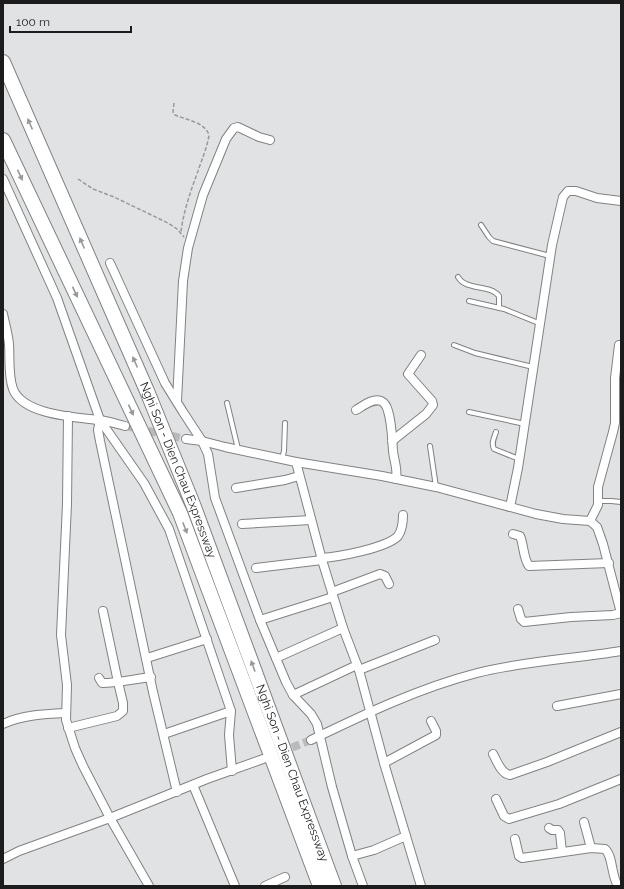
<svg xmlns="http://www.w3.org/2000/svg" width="624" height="889" viewBox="0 0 624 889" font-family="Raleway,sans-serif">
<rect width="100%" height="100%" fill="#e0e2e3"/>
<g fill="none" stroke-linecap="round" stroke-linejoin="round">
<g stroke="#b9babb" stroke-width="8" stroke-dasharray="8 4" stroke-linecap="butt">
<path d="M125,426L186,439"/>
<path d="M281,752L311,740"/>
</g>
<g stroke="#818283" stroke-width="6">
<g id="lane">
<path d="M481,225L489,237L493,241L550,256"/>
<path d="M458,277C466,291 490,284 499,296V308"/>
<path d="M469,301L504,309L541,324"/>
<path d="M454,345L475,353L533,367"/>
<path d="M227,403L238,449"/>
<path d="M469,412L525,424"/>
<path d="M496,432C494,438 491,443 494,449L519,459"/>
<path d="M430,446L436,487"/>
<path d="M282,459L284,451L285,423"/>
<path d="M598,501H611L621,502"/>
</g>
</g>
<g stroke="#818283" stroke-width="10">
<g id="street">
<path d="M3,179L57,298L100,420L144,483L169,529L231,711L229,735L232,771"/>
<path d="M110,263L165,383L183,412L202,441L208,454L215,498L260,620L286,682L293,695L311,714L317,724L332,787L352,856L363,886"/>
<path d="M3,314C5,324 8,334 9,344C10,359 8,375 13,389C23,415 75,417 99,420C108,421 117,424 125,426"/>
<path d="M177,401L183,281L188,248L203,195L226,139L234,128L238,127L259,137L270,140"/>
<path d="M356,410C363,406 372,398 381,401C385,403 387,407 388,411C392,424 392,438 393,451C394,461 398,469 396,479"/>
<path d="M68,416L67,504L61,635L67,685L66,720L75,748L83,766L110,818L149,886"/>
<path d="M100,420L98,430L100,441L153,692L177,792"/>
<path d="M186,439L202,441L225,447L296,462L382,476L436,487L536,514L563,519L590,521L597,527L603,544L621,613"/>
<path d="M392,441L426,414L433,405L432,401L408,374L421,355"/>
<path d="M296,462L322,560L343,628L359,670L384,763L421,886"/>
<path d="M236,488L285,480L299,476"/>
<path d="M510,507L518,468L552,245L563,197L568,191H576L597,198L621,201"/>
<path d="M590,521L598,505V487L613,432L615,423V378L619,345"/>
<path d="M242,524L311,520"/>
<path d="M513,534L520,536C524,545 523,558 529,566L609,563"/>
<path d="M321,558C338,557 387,548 398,536C402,530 403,522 403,515"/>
<path d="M256,568L322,560"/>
<path d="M332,592L380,574L385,576L389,584"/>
<path d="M518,609L521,619L524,622L571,617L613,615L621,613"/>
<path d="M260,620L333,597"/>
<path d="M147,658L207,639"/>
<path d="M276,658L343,628"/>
<path d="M359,670L435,640"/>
<path d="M99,678L102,683C118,683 134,679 151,677"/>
<path d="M293,695L357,665"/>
<path d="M557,706L621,694"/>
<path d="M3,724C22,715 45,714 66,713"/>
<path d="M68,728L117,716L123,711V703L118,682L103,611"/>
<path d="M164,734L231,711"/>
<path d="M311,740C365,714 419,688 477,673C524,661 573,659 621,651"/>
<path d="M493,754C497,761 501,774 510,775L547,762L621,732"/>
<path d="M384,763L436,735V731L431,721"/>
<path d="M193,785L235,886"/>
<path d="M496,799L504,816L509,819L559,804L621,779"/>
<path d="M584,822L591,848"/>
<path d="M549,828L552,830H558L560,833L562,852"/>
<path d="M515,839L519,856L522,858L591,848L605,849C613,856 611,875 618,886"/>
<path d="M352,856L374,850L406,836"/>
<path d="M3,859L19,851L110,818L207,779L263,759"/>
<path d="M265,886L285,877"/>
</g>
</g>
<g stroke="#818283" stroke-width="16">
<g id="highway">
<path id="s1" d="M3,62L147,391L194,507L334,886"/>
<path d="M3,140L180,513L320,886"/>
</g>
</g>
<g stroke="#98999a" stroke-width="1.5" stroke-dasharray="4 2" stroke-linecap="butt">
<path d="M174,103L173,112L175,115C186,120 205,122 209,135C207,148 202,159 198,171C191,190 183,213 181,232"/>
<path d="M78,179L93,189L114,197L168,223L177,229L184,237"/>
</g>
<use href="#lane" stroke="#fff" stroke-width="4"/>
<use href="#street" stroke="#fff" stroke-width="8"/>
<use href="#highway" stroke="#fff" stroke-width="14"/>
</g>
<defs><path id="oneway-solid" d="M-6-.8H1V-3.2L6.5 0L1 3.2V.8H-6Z"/></defs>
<g fill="#999">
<use href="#oneway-solid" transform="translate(30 124) rotate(-114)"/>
<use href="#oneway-solid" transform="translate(20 175) rotate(65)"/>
<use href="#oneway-solid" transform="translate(82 243) rotate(-114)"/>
<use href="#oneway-solid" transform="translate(75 292) rotate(65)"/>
<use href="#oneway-solid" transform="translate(135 362) rotate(-114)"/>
<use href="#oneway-solid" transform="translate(131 410) rotate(65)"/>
<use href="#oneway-solid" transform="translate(185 528) rotate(69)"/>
<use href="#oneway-solid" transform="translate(253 666) rotate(-110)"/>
</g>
<g text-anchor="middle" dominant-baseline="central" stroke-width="4" stroke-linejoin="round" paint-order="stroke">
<g font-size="12" fill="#1c1c1d" stroke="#e0e2e3">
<text stroke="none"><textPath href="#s1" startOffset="444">Nghi Son - Dien Chau Expressway</textPath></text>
<text stroke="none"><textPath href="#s1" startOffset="768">Nghi Son - Dien Chau Expressway</textPath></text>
</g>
</g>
<rect width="624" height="889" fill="none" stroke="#1c1c1d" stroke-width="8"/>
<path d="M10 26v6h121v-6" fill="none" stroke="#1c1c1d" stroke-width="2"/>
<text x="16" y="26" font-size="12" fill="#1c1c1d" stroke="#e0e2e3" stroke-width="3" paint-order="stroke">100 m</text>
</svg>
